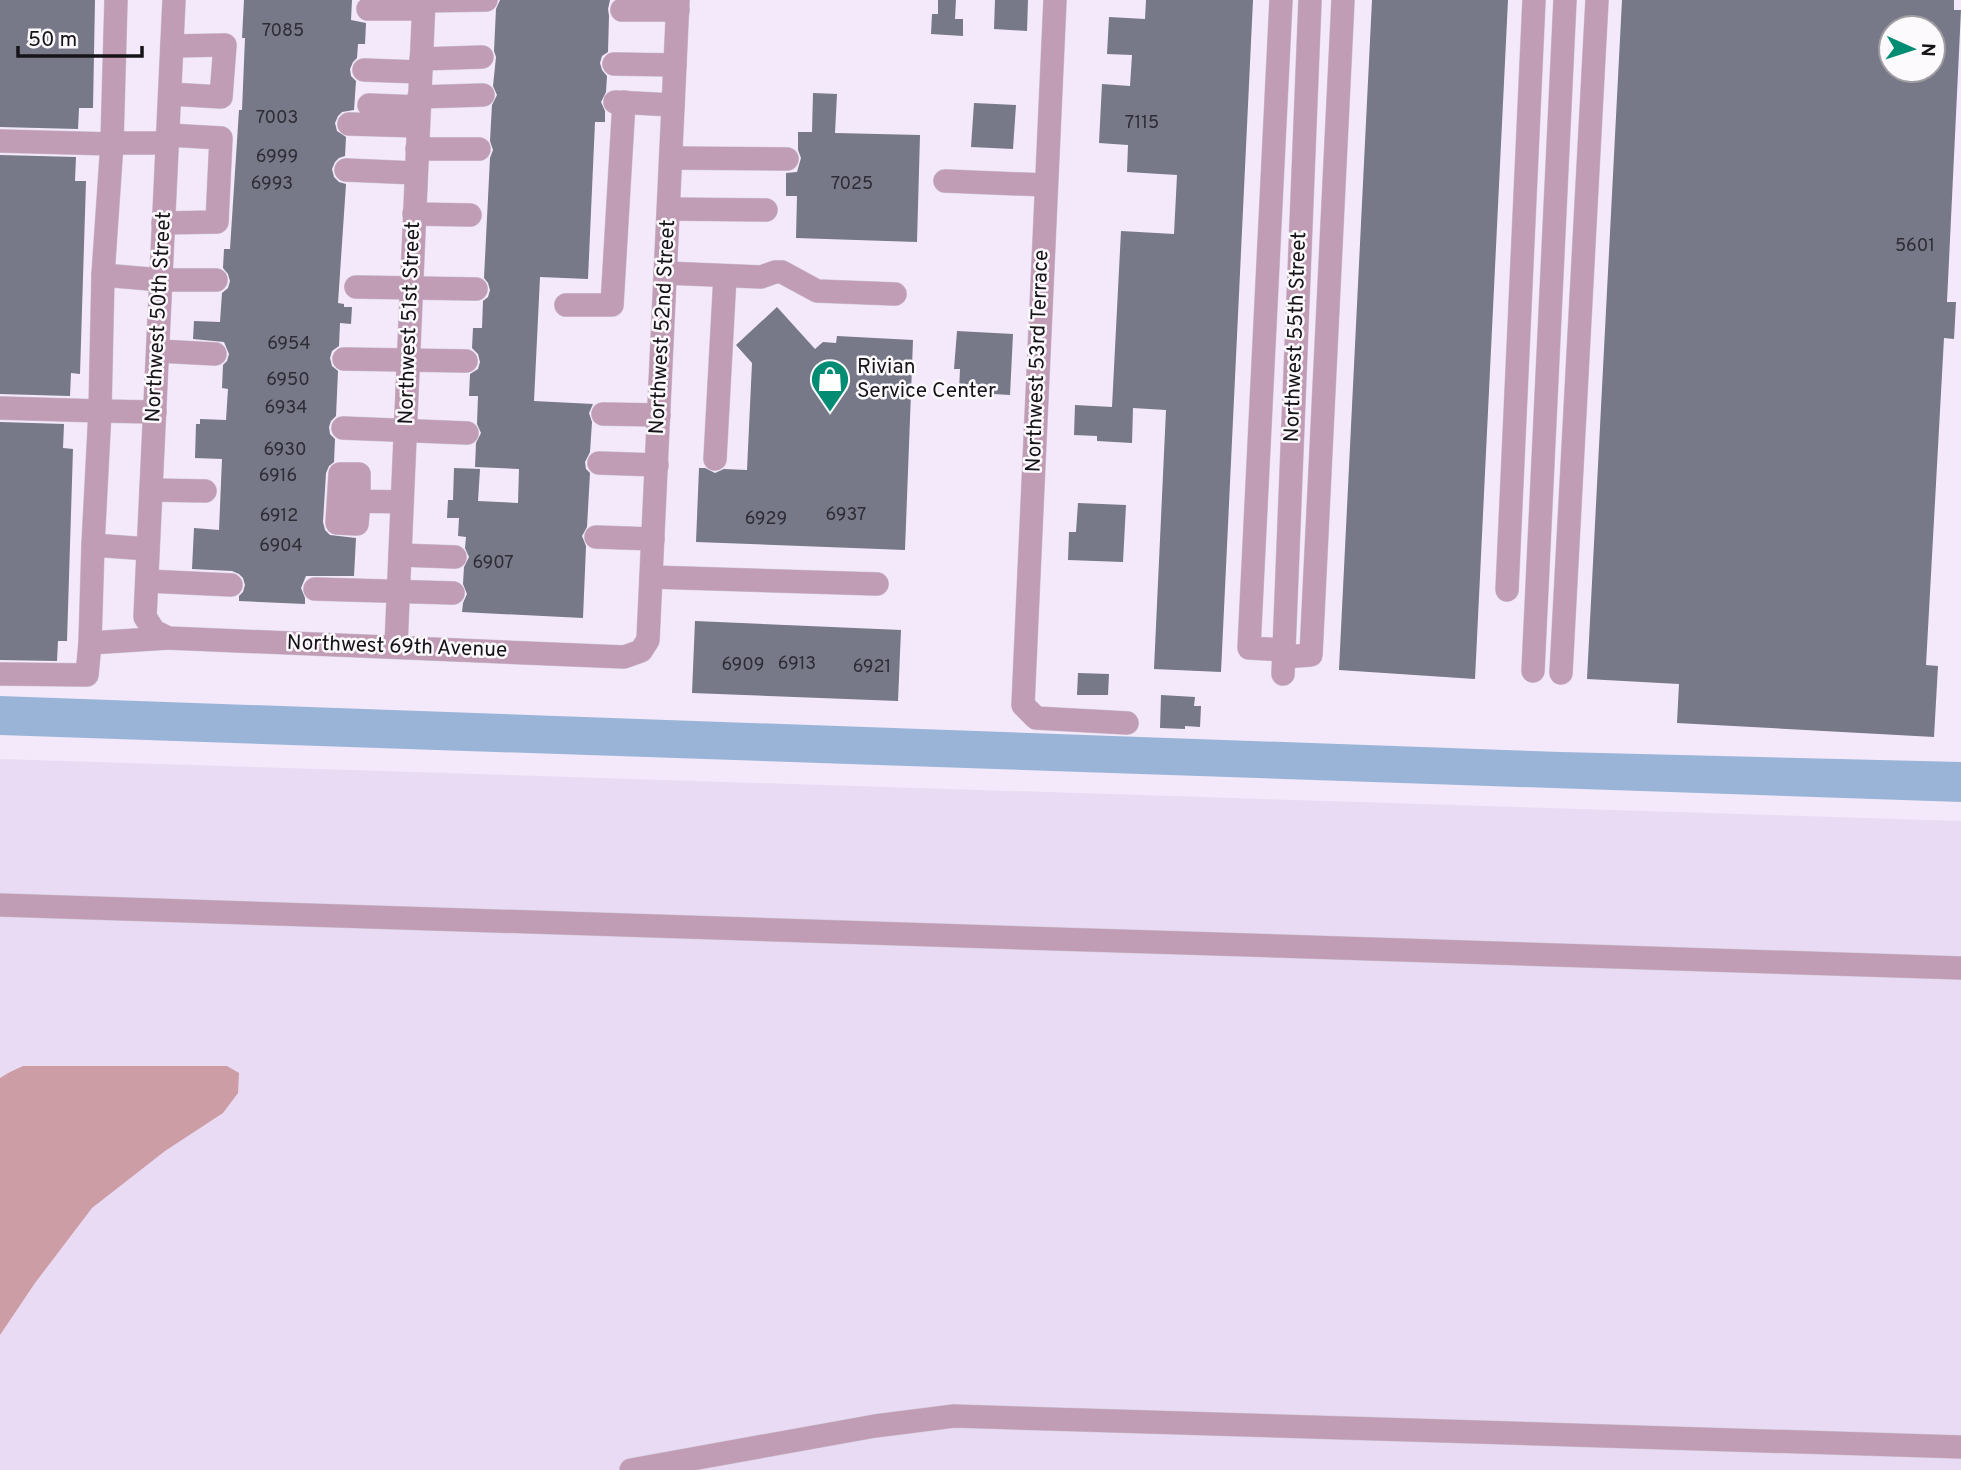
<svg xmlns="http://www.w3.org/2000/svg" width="1961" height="1470" viewBox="0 0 1961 1470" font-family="Overpass,sans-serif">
<rect width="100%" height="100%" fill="#f3e9fb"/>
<path fill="#e9dbf3" d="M0,759L1961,821V1470H0Z"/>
<path fill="#cd9da6" d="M23,1066H227L239,1073L238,1093L223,1113L165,1151L92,1208L35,1283L0,1335V1078L10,1072Z"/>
<path fill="#9ab4d7" d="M0,696L1561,752L1961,762V802L0,735Z"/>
<g fill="#777888" fill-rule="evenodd">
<path d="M0,0H95L93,108H79L78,129L0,127Z"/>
<path d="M244,0H352L351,20L366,23L365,44H358L357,58L353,62L350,69L351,76L356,81L354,110L342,112L338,116L335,123L337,131L346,137L345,156L339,158L335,162L332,169L334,177L339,182L346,184L338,303L344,304V307H352L351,324L340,323L339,346L332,351L330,358L332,366L338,371L336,416L331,421L329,427L330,434L335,439L334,462L329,466L326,473L323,522L325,530L330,535L356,538L354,576H306L301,588L305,598V604L239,601V596L243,592L245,585L243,578L239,574L232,571L192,569L194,528L219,530L222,459L195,458L196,424H200V419L226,420L228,389L222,388L223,365L227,361L229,354L224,342L193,339L194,321L220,322L222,293L228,288L230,281L228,274L223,268L224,249H230L239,110H242L245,38H242Z"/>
<path d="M500,0H610L608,9L609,16L608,52L602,56L600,63L602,70L607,76L606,92L601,102L605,111V122H595L588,279L540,277L534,401L593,404L589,413L592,422L590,452L585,462L586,469L590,473L587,527L582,536L586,546L583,618L462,612L463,603L467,594L463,584L464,567L469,557L465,548L466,537L458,536L459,518H447L448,500H453L454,468L480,469L478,501L518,503L519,469L475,467L476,443L481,433L477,424L478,396H469L470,374L478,369L480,362L478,354L472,348L473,328H482L483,301L488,297L490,290L488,283L484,278L490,158L493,150L490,141L492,105L497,95L493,86L496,57L494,51L496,9Z"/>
<path d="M938,0H956L955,19H963V36L931,34L932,14H938Z"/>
<path d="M995,0H1028L1027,31L994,29Z"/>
<path d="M1146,0H1253L1221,672L1154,669L1166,410L1133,408L1132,443L1097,441V436L1074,435L1075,405L1112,407L1121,231L1174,234L1177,175L1127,172L1128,145L1099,143L1102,84L1130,86L1132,55L1107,54L1109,17L1145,19Z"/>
<path d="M1372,0H1508L1475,679L1339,670Z"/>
<path d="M1622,0H1954V10H1961L1947,302H1956L1954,339L1944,338L1926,665L1938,666L1934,737L1677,723L1679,684L1587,679ZM1891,28H1933V70H1891Z"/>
<path d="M813,93L837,94L835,133L920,135L917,242L796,238L797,196H786V173L797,172L801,158L798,150V132H812Z"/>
<path d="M974,103L1016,105L1013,149L971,147Z"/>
<path d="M0,155L76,157L75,181H86L80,374L71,373L70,396L0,394Z"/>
<path d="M777,307L815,349L823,342L836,343L837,336L913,340L905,550L696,542L699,468H705L715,473L724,469L747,470L752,363L736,345Z"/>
<path d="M957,331L1013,334L1010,395L959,392L960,369H954Z"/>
<path d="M0,422L64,424L63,448L73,449L67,641H58L57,661L0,660Z"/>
<path d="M1078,503L1126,505L1123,562L1068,560L1069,532H1076Z"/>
<path d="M695,621L901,630L898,701L692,693Z"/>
<path d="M1078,673L1109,674L1108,695H1077Z"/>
<path d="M1161,695L1195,697L1194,706H1201L1200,727L1185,726V729L1160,728Z"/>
</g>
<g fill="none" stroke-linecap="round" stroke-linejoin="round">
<g stroke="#d0c7d7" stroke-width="24">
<g id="minor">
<path d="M116,0L112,143H167"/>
<path d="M174,0L145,617L154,631L168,638L624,657L641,651L648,640L678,0"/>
<path d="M1055,0L1023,705L1036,718L1127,723"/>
<path d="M1281,0L1249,648L1284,650"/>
<path d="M424,1L486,0"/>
<path d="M368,9H423"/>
<path d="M622,10H678"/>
<path d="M421,59L482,57"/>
<path d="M614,64L675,65"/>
<path d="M364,70L420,72"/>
<path d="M170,94L221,97L225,45L172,46"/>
<path d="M419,97L483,95"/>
<path d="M615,102L673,105"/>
<path d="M369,105L419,107"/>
<path d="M349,124L418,126"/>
<path d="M0,141L112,144"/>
<path d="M112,143L103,275L161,280H216"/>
<path d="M417,149H479"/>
<path d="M671,158L787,159"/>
<path d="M346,170L416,173"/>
<path d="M945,181L1046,185"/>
<path d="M669,209L766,210"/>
<path d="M414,214L470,215"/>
<path d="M163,223L217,222L221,138L168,135"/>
<path d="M665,273L761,277L775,272H782L817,291L895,294"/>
<path d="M103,275L100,411L155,412"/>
<path d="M356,287L476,289"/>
<path d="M566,305H612L624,102"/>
<path d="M158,351L215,354"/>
<path d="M344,359L466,361"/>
<path d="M0,408L100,411L93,545L148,549"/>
<path d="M603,414L659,415"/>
<path d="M343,428L467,433"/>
<path d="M715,459L725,276"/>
<path d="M599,463L657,465"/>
<path d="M151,490L205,491"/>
<path d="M359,501L357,524L337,523L340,474H359V501L402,502"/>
<path d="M596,537L653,539"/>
<path d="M93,545L90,643L168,638"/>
<path d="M400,555L455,557"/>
<path d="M651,577L877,584"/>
<path d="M147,581L231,585"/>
<path d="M315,589L453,593"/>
<path d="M1507,590L1534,0"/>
<path d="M396,646L424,0"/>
<path d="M1283,657L1311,655L1343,0"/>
<path d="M1533,671L1565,0"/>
<path d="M1561,673L1597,0"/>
<path d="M0,674L87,675L90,643"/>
<path d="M1283,674L1310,0"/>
<path d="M0,905L1961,968"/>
<path d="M631,1470L875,1426L954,1416L1961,1447"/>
</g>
</g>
<use href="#minor" stroke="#c19db5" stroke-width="23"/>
</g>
<defs>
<g id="shop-pin" transform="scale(2.0125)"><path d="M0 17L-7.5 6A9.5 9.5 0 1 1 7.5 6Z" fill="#018c73" stroke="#fcfafd"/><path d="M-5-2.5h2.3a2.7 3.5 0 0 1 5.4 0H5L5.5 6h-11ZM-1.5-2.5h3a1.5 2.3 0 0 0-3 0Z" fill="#fff"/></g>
</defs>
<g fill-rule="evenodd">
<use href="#shop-pin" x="830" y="379"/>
</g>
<g text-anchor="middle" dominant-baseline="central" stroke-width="5" stroke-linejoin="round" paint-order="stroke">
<g font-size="18" fill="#2e2c35">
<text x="283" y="31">7085</text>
<text x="277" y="118">7003</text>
<text x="1142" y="123">7115</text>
<text x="277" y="157">6999</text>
<text x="272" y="184">6993</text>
<text x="852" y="184">7025</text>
<text x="1915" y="246">5601</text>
<text x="289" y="344">6954</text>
<text x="288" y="380">6950</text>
<text x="286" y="408">6934</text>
<text x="285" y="450">6930</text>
<text x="278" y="476">6916</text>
<text x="846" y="515">6937</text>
<text x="279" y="516">6912</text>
<text x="766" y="519">6929</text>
<text x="281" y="546">6904</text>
<text x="493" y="563">6907</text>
<text x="797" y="664">6913</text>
<text x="743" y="665">6909</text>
<text x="872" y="667">6921</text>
</g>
<g font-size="21" fill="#161319" stroke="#fcfafd">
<text transform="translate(159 317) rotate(-87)">Northwest 50th Street</text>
<text transform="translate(410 323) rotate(-88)">Northwest 51st Street</text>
<text transform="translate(663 327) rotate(-87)">Northwest 52nd Street</text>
<text transform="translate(1296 337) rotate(-88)">Northwest 55th Street</text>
<text transform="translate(1038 361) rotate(-88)">Northwest 53rd Terrace</text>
<text transform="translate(397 647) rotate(2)">Northwest 69th Avenue</text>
</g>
<g font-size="21" fill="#161319" stroke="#fcfafd" text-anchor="start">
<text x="857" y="367">Rivian<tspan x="857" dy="24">Service Center</tspan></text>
</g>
</g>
<g transform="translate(1912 49) rotate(93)"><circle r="33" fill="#fcfafd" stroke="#a09ea2" stroke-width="2"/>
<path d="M0-5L12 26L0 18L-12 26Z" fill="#018c73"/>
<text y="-10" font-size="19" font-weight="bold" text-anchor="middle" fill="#161319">N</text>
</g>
<path d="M18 46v10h124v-10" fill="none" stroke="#161319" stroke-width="3.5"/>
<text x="28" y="46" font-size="21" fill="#161319" stroke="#fcfafd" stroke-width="5" paint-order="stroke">50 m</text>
</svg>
